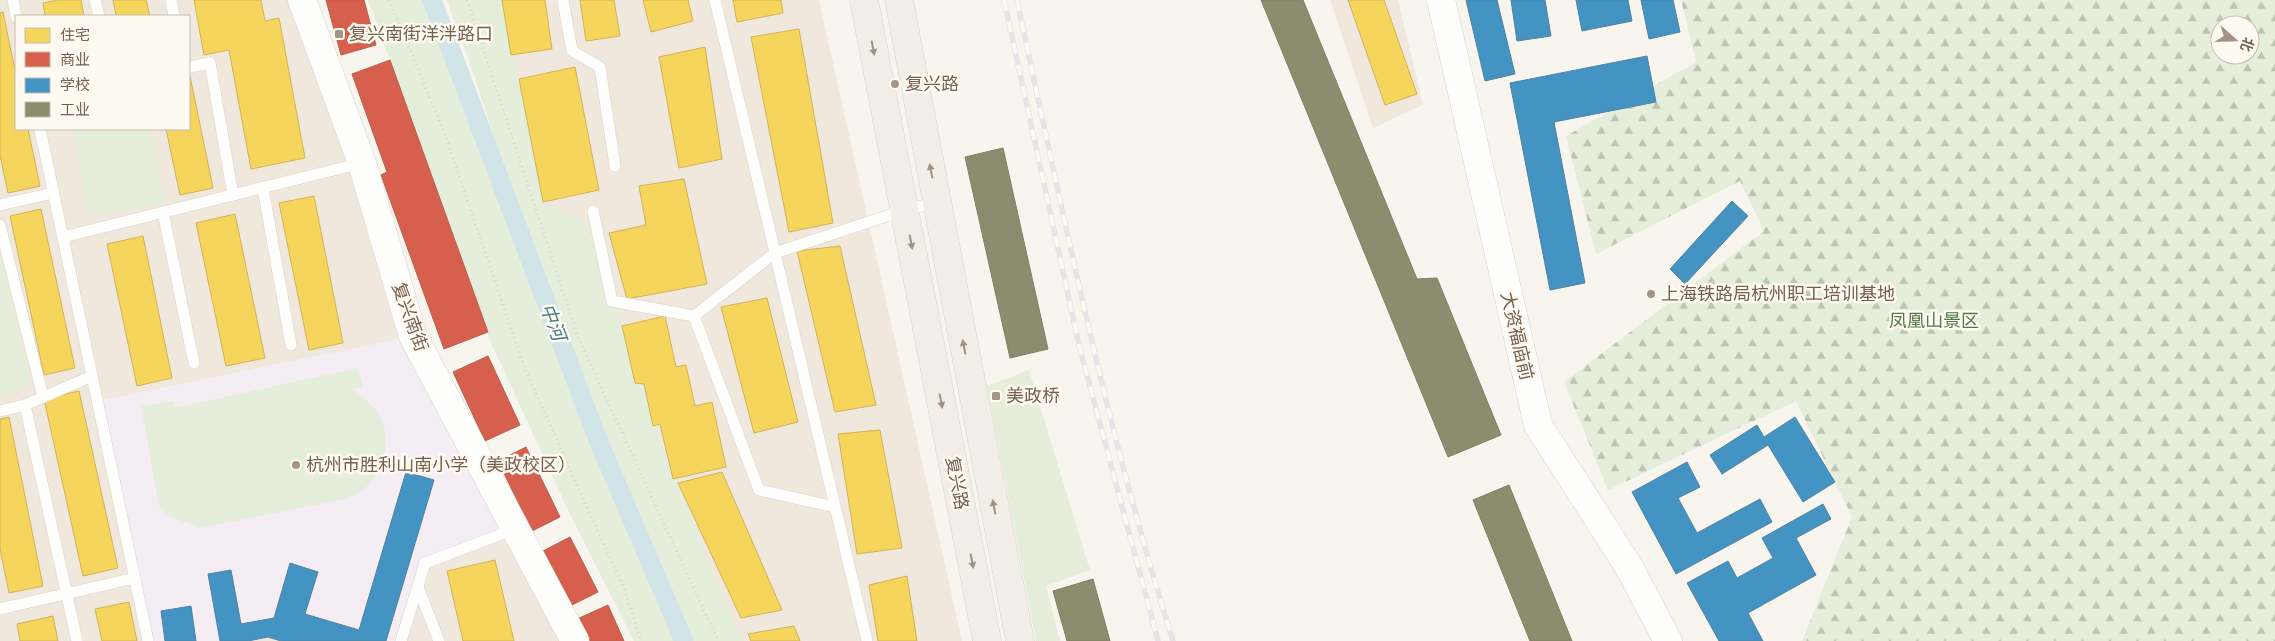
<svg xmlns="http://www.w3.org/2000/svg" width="2275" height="641" viewBox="0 0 2275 641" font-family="Jost,'Noto Sans SC',sans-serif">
<defs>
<pattern id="forest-firs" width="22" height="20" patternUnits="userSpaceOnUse" patternTransform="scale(1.25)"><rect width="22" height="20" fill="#e5eeda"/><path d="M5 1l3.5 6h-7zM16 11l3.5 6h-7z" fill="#bec4b3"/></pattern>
</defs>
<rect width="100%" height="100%" fill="#f8f5ef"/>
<g fill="#f0e8dd" fill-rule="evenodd">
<path d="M0,0H302L413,336L575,641H0ZM16,16H189V129H16Z"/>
<path d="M466,0H819L962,641H733L578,337Z"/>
<path d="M1330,0H1398L1423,105L1373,128Z"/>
</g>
<path fill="#f5edf4" d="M413,336L515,529L425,563L401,641H282L268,637L248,641H148L98,401Z"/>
<g fill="#e5eeda">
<path d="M368,0H424L538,308L623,519L676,641H634L567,508L488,336V332Z"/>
<path d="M447,0H502L543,202L586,223L644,384L653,426L742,641H684L551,316L475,78Z"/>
<path d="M72,129H151L165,202L89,217Z"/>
<path d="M0,248L30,384L0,397Z"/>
<path d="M358,368L363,387L352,389C360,395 369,401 375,409C394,433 386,473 363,490C358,494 351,496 345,499L200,528L169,516L159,506L141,406L173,401L174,408Z"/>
<path d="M1029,370L1090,570L1046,586L1060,641H1036L987,386Z"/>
</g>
<path fill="url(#forest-firs)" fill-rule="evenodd" d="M1681,0H2275V641H1802L1852,517L1796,401L1608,490L1564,382L1764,231L1740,181L1596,254L1566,136L1696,62ZM2220,25H2250V55H2220Z"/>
<g fill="#f6d55c" stroke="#d0b258">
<path d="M58,0H81L84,16H45L43,3Z"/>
<path d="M113,0H146L150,16H116Z"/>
<path d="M194,0H261L265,21L279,18L305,158L251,169L229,50L204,55Z"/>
<path d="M502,0H545L552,49L511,55Z"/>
<path d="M580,0H614L620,36L586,41Z"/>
<path d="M643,0H688L693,21L651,32Z"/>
<path d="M733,0H781L783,13L737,22Z"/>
<path d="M1348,0H1384L1417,94L1385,105Z"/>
<path d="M3,12L16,75V129H28L40,186L8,193L0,155V13Z"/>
<path d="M799,29L833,223L789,232L751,37Z"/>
<path d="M705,47L722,159L679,168L659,57Z"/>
<path d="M575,67L599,190L543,202L519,79Z"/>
<path d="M190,76L213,188L180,195L166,129H189Z"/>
<path d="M684,179L707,284L627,299L609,233L646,225L639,186Z"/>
<path d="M314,196L343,343L309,350L279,203Z"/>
<path d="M41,209L75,368L44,375L10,216Z"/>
<path d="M235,214L265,358L226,366L196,223Z"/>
<path d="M143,236L172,378L137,386L107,244Z"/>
<path d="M840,246L876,405L835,412L797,251Z"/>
<path d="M767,298L798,422L754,433L721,307Z"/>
<path d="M665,316L676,367L686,365L695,406L712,402L726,467L673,479L660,424L653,426L644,384L635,383L622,326Z"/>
<path d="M79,391L118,568L83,576L44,399Z"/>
<path d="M9,417L43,586L9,593L0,549V419Z"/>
<path d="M880,430L902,548L857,554L838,434Z"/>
<path d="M722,472L782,610L741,618L678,483Z"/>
<path d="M495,560L514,641H463L447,571Z"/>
<path d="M907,576L917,641H878L869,585Z"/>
<path d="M129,602L137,641H102L95,609Z"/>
<path d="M53,616L58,641H20L17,624Z"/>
<path d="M794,626L800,641H751L748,634Z"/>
</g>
<g fill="#d6604d" stroke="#b9604e">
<path d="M326,0H364L376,45L341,55Z"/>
<path d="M390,60L488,332L444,349L381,175L387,172L352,74Z"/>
<path d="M488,356L520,425L485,441L453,372Z"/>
<path d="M526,447L560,517L532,531L498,461Z"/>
<path d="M570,537L598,592L570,606L543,551Z"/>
<path d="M608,605L624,641H587L577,619Z"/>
</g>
<g fill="#4393c3" stroke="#5283a0">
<path d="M1466,0H1497L1515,74L1485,81Z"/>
<path d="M1511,0H1545L1551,36L1517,41Z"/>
<path d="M1576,0H1628L1632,21L1582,31Z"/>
<path d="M1641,0H1673L1680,32L1649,39Z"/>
<path d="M1647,56L1656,102L1554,122L1585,283L1550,290L1510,83Z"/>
<path d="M1732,201L1748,216L1685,284L1670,269Z"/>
<path d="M1795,417L1835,482L1803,502L1768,445L1722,474L1710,455L1757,425L1764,437Z"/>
<path d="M1687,462L1700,487L1678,498L1697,533L1760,499L1772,522L1676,574L1632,492Z"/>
<path d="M406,472L434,480L386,641H281L268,637L248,641H220L208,574L231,570L241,624L274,618L290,563L318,572L305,614L359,630Z"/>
<path d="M1823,504L1831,519L1796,538L1816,575L1748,613L1763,641H1719L1687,583L1728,561L1737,578L1773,558L1762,538Z"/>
<path d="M191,606L196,641H165L161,611Z"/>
</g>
<g fill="#8c8c6e" stroke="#857e65">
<path d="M1261,0H1303L1417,279L1437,278L1501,435L1448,457Z"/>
<path d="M1003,148L1048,349L1010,358L965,157Z"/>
<path d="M1509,485L1572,641H1530L1473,500Z"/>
<path d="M1093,579L1110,641H1067L1053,591Z"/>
</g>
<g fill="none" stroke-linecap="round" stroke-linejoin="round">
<path stroke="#d1e5e8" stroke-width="19" d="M432,0L598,440L684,641"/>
<g stroke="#d8d2cd" stroke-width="12">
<g id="lane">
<path d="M13,0L16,17"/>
<path d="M95,0L99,16"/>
<path d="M171,0L174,16"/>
<path d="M563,0L572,51L600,67L615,166"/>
<path d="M715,0L867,641"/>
<path d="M189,67L210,63L233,195"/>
<path d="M40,129L148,641"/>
<path d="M263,188L291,345"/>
<path d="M0,205L53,193"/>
<path d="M593,211L612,301L694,316L759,490L835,507"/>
<path d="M163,212L194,363"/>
<path d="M0,225L43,397"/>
<path d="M63,237L362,163"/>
<path d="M694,316L775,253L905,210L937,202"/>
<path d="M25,405L77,641"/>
<path d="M0,411L25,405L92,376"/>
<path d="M418,587L439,641"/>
<path d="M0,609L135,578"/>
<path d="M401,641L425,563L515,529"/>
</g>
</g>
<g stroke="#d8d2cb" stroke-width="29">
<g id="secondary">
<path d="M302,0L362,163L413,336L575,641"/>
<path d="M1441,0L1538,425L1629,567L1668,641"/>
</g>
</g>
<g stroke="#d9d2cc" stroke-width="29">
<g id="primary">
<path d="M864,0L987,641"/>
<path d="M899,0L1020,641"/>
</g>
</g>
<g stroke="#dad5cf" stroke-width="3" stroke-dasharray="1 4" stroke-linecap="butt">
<path d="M389,0L445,134L525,369L625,591L641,641"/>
<path d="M467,0L578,337L718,641"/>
</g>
<use href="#lane" stroke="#fefefd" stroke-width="11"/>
<use href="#secondary" stroke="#fefefd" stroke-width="28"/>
<use href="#primary" stroke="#f2eee7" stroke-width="28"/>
<g stroke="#e6e4e6" stroke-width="5.5">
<g id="rail">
<path d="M1004,0L1079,345L1158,641"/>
<path d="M1017,0C1063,215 1107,431 1173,641"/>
</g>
</g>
<use href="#rail" stroke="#fefaf1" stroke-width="4" stroke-dasharray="11" stroke-linecap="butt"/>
</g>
<defs><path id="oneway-solid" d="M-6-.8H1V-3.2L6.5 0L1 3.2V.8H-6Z" transform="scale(1.25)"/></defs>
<g fill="#a19184">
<use href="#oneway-solid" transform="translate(873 48) rotate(79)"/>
<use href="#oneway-solid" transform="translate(931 171) rotate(-101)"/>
<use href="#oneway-solid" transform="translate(911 242) rotate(79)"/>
<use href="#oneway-solid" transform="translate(964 347) rotate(-101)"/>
<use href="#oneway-solid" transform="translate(941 401) rotate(79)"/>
<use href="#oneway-solid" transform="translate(994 507) rotate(-101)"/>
<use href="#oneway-solid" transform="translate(972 561) rotate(79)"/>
</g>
<g fill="#a49487" stroke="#fefaf1" stroke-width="2">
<rect x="334" y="29" width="10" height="10" rx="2.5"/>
<circle cx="895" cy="84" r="5"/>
<circle cx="1651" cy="294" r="5"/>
<rect x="991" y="391" width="10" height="10" rx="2.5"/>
<circle cx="296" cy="465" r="5"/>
</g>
<g text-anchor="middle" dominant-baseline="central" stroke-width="5" stroke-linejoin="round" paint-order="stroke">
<g font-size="18" fill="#765f4f" stroke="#fefaf1" text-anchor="start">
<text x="349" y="34">复兴南街洋泮路口</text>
<text x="905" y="84">复兴路</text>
<text x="1661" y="294">上海铁路局杭州职工培训基地</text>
<text x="1006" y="396">美政桥</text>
<text x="306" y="465">杭州市胜利山南小学（美政校区）</text>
</g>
<g font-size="18" fill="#765f4f" stroke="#fefaf1">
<text transform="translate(410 317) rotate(70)">复兴南街</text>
<text transform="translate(1517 336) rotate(77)">大资福庙前</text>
<text transform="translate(957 483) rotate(79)">复兴路</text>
</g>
<g font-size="18" fill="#547a47" stroke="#fefaf1">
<text x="1934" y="321">凤凰山景区</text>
</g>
<g font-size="19" font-style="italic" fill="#497a87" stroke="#fefaf1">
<text transform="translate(553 322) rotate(69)">中河</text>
</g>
</g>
<rect x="15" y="15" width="175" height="115" fill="#fefaf1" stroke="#c8bcb0"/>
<rect x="25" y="28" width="25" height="15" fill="#f6d55c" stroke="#c8bcb0"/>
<text x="60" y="40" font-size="15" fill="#765f4f">住宅</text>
<rect x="25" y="52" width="25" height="15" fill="#d6604d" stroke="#c8bcb0"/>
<text x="60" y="65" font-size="15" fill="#765f4f">商业</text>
<rect x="25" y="78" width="25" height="15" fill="#4393c3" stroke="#c8bcb0"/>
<text x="60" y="90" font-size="15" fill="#765f4f">学校</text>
<rect x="25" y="102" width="25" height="15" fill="#8c8c6e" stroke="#c8bcb0"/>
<text x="60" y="115" font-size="15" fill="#765f4f">工业</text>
<g transform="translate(2235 40) rotate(110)"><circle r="24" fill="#fefaf1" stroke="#c8bcb0"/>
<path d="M0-4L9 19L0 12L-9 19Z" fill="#a49487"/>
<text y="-8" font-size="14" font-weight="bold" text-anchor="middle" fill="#765f4f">北</text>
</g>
</svg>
